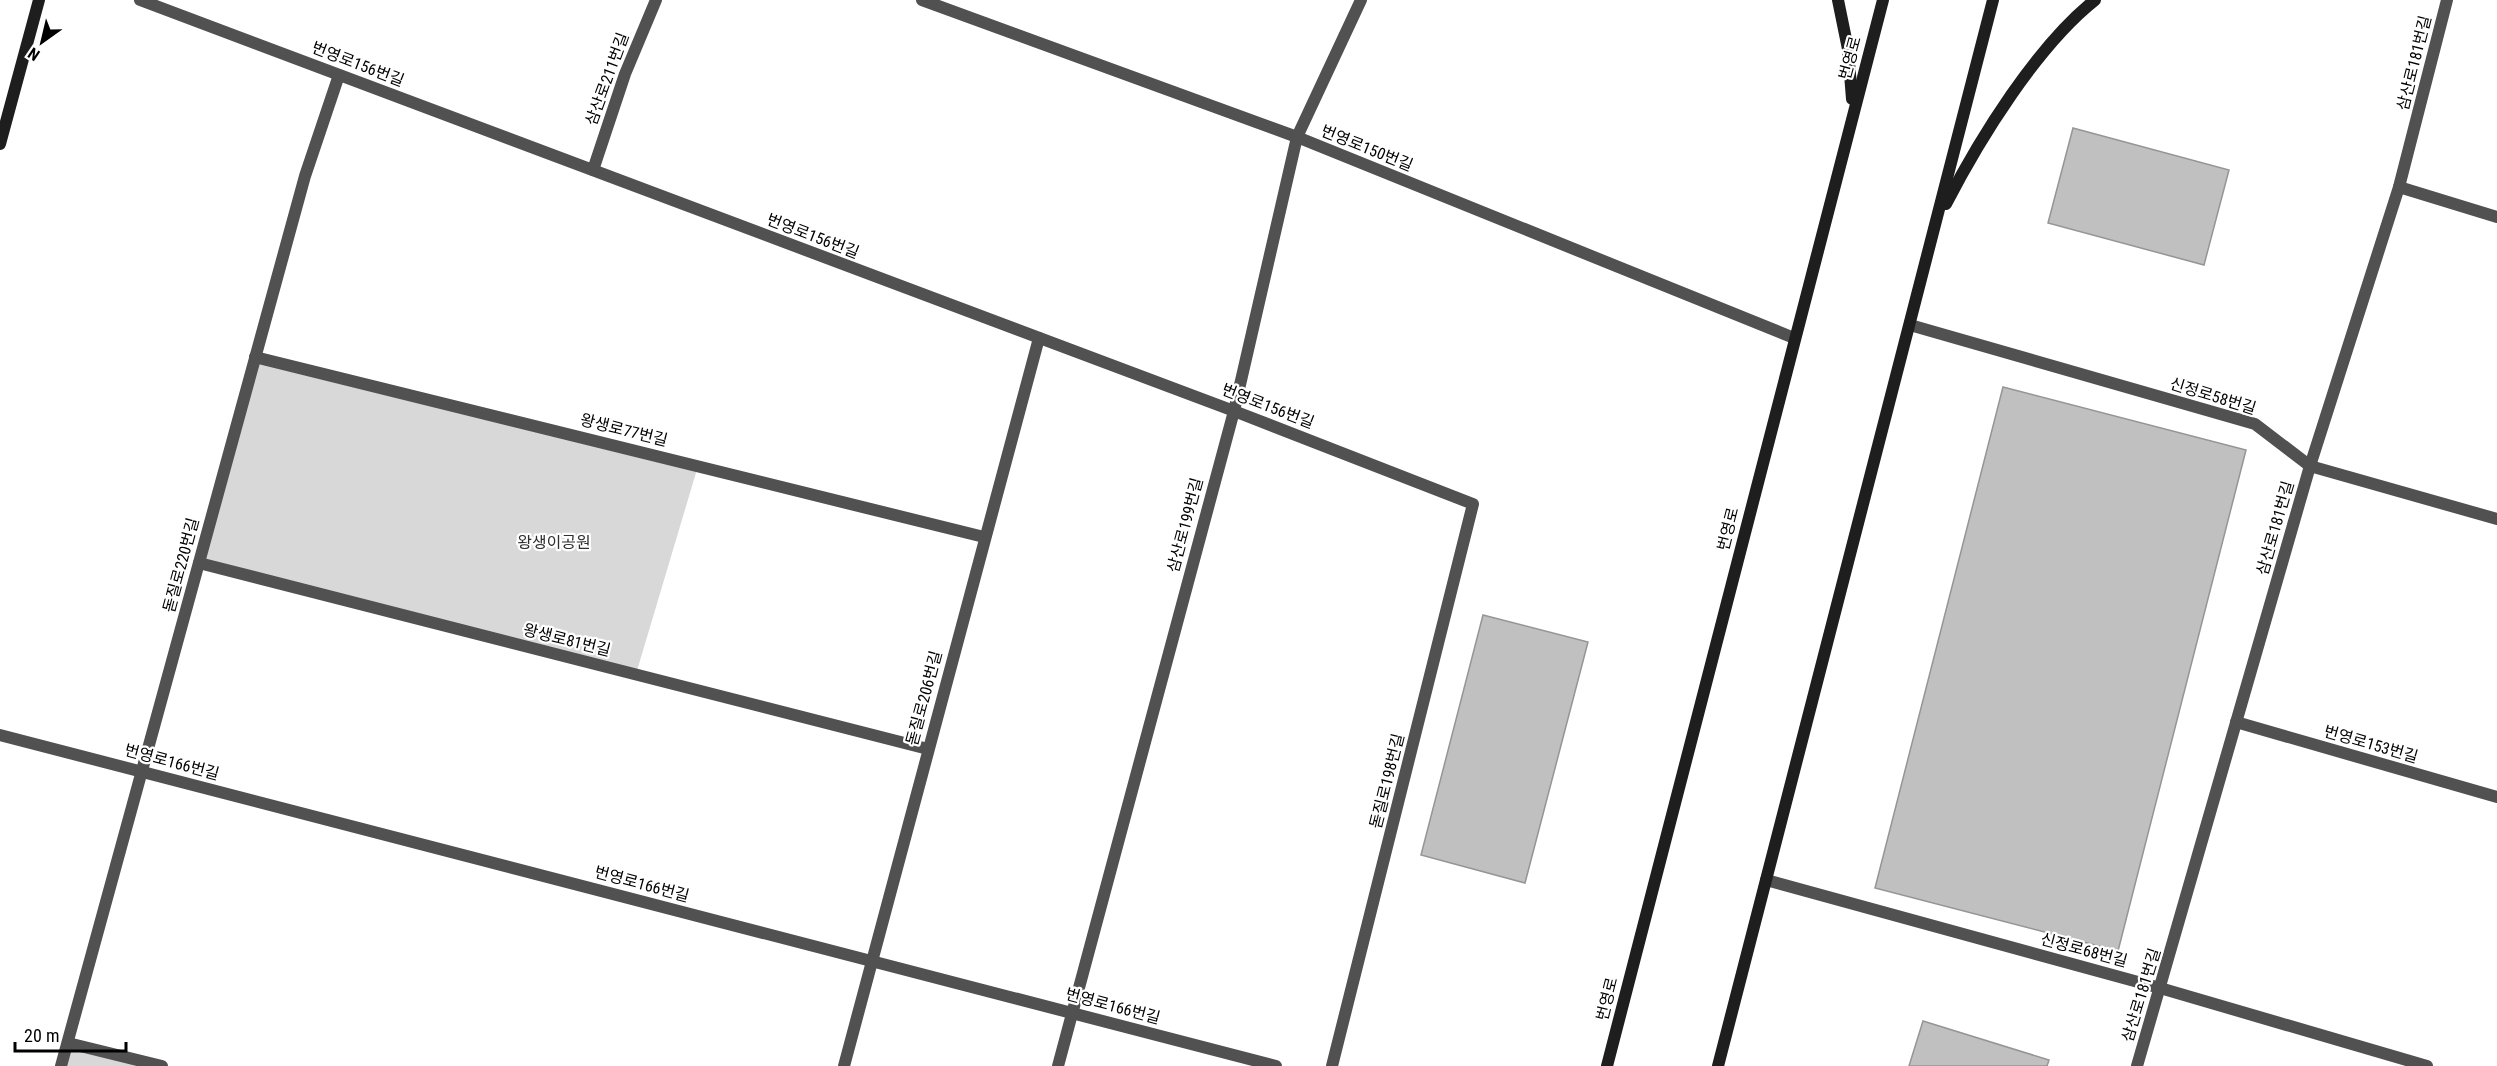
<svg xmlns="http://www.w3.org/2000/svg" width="2497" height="1066" viewBox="0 0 2497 1066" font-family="'Roboto Condensed','Noto Sans KR',sans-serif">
<rect width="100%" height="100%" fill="#fff"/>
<g fill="#d8d8d8">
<path d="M255,357L698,466L636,674L199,563Z"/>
<path d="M68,1043L162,1066H61Z"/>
</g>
<g fill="#c0c0c0" stroke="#959595" stroke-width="1.5">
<path d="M2073,128L2229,170L2204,265L2048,223Z"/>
<path d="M2003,387L2246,450L2118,951L1875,888Z"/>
<path d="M1483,615L1588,642L1525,883L1421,855Z"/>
<path d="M1923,1021L2049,1060L2047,1066H1909Z"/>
</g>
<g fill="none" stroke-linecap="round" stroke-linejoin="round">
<g stroke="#515151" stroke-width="12">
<path d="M593,170L625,74L656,0"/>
<path d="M255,357L984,537"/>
<path d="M199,563L928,749"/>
<path d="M68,1043L162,1066"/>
<path d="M61,1066L305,176L339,75"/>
<path d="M844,1066L1039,338"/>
</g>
<g stroke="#515151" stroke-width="12">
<path d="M140,0L1234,411L1473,504L1332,1066"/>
<path d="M922,0L1297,137L1794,338"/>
<path d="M2399,187L2497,217"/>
<path d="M1910,325L2255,424L2310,466L2497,519"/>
<path d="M2236,722L2497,797"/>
<path d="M0,735L1276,1066"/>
<path d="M1766,880L2160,988L2427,1066"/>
<path d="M1058,1066L1234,411L1297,137L1361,0"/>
<path d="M2137,1066L2310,466L2399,187L2447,0"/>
</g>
<g stroke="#1e1e1e" stroke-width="12">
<path d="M1838,0L1848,49L1852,99"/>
<path d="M0,144L39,0"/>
<path d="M1946,204C1980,138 2037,46 2095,0"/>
<path d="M1607,1066L1883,0"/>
<path d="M1718,1066L1993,0"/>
</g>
</g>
<g text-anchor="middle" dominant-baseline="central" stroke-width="4.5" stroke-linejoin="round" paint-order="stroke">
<g font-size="16" fill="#000" stroke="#fff">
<text transform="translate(1850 58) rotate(-75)">번영로</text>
<text transform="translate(2414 63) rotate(-76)">삼산로181번길</text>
<text transform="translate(358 64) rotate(21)">번영로156번길</text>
<text transform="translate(607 79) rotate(-70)">삼산로211번길</text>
<text transform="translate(1367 148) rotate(22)">번영로150번길</text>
<text transform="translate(813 236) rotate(21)">번영로156번길</text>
<text transform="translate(2213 396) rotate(17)">신정로58번길</text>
<text transform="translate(1268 406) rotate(21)">번영로156번길</text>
<text transform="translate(624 430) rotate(14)">왕생로77번길</text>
<text transform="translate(1185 525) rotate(-75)">삼산로199번길</text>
<text transform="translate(2275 528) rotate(-74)">삼산로181번길</text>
<text transform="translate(1728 529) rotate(-76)">번영로</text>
<text transform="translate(181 565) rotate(-75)">돋질로220번길</text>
<text transform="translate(567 640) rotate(14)">왕생로81번길</text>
<text transform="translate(924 698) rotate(-75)">돋질로206번길</text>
<text transform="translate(2371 744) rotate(16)">번영로153번길</text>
<text transform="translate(172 762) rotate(15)">번영로166번길</text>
<text transform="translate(1387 781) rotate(-76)">돋질로198번길</text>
<text transform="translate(642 884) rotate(15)">번영로166번길</text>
<text transform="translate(2084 950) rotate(15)">신정로68번길</text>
<text transform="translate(2141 995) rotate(-73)">삼산로181번길</text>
<text transform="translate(1607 999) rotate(-76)">번영로</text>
<text transform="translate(1113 1006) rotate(15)">번영로166번길</text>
</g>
<g font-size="16" fill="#2f2f2f" stroke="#fff">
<text x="554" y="542">왕생이공원</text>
</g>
</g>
<g transform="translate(42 42) rotate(214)" stroke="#ffffff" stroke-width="4.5" paint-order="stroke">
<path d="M0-4.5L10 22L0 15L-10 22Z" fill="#000000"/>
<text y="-9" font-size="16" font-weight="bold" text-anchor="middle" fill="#000000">N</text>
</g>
<path d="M15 1042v9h111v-9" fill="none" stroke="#000000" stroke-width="3"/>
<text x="24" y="1042" font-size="18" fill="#000000" stroke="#ffffff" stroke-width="4.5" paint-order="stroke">20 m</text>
</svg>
